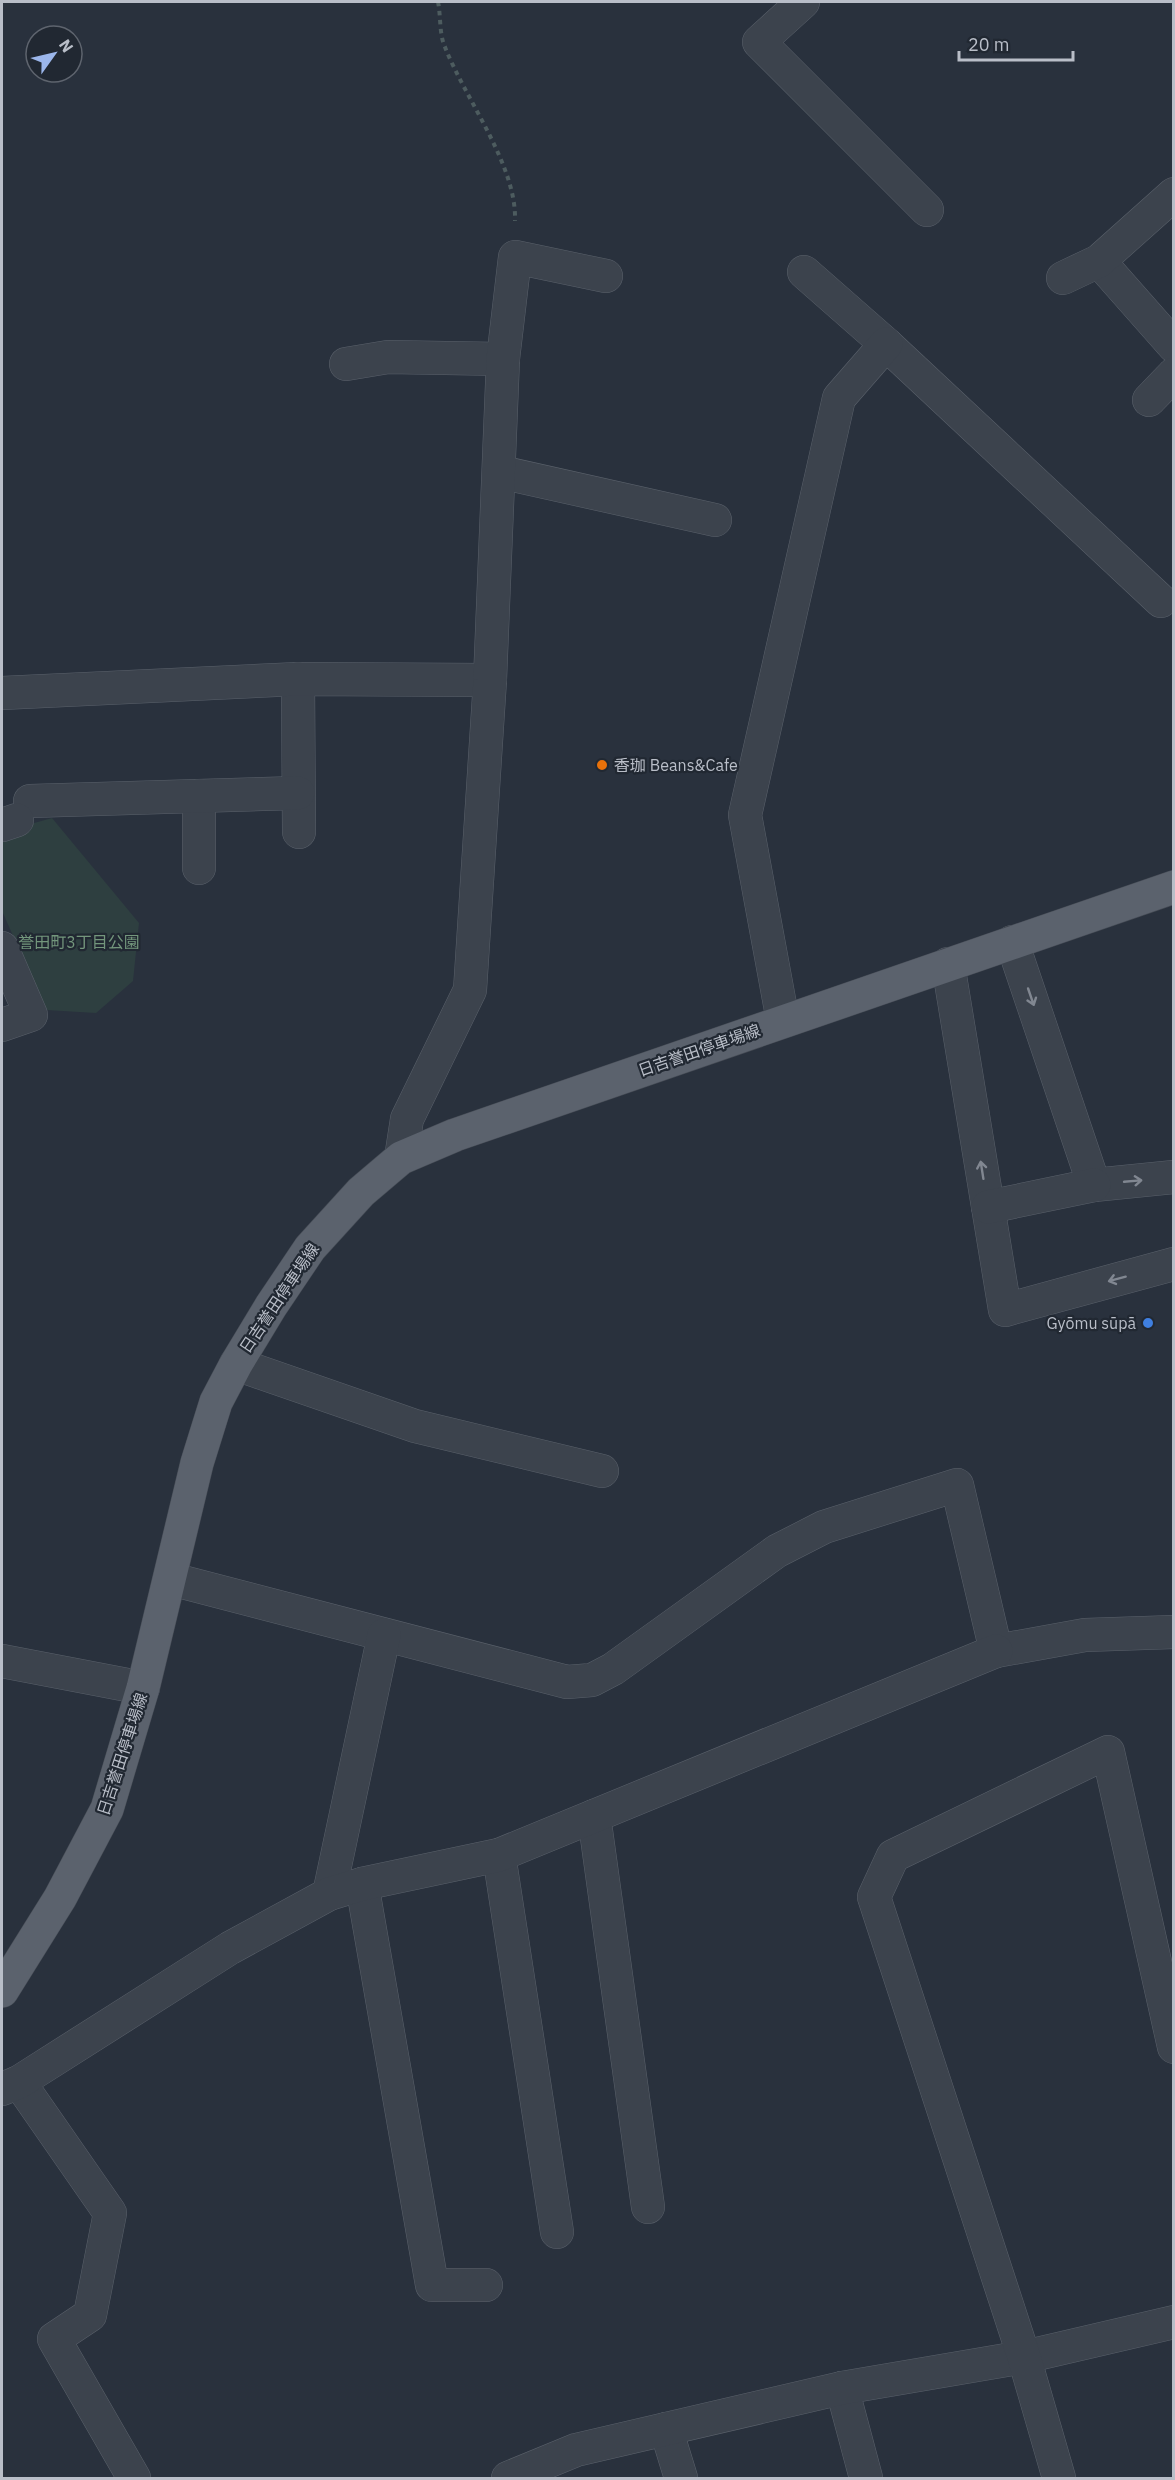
<svg xmlns="http://www.w3.org/2000/svg" width="1175" height="2480" viewBox="0 0 1175 2480" font-family="'IBM Plex Sans','Noto Sans JP',sans-serif">
<rect width="100%" height="100%" fill="#29313d"/>
<path fill="#2e3f40" d="M52,818L139,923L133,981L96,1013L46,1010L2,911V832Z"/>
<g fill="none" stroke-linecap="round" stroke-linejoin="round">
<g stroke="#5a616b" stroke-width="34">
<g id="minor">
<path d="M803,2L759,42L927,210"/>
<path d="M1099,261L1174,346"/>
<path d="M804,272L886,344L1161,601"/>
<path d="M1063,278L1099,261L1174,194"/>
<path d="M346,364L388,357L503,359"/>
<path d="M1149,400L1174,374"/>
<path d="M500,472L715,520"/>
<path d="M298,679L299,832"/>
<path d="M2,693L298,679L490,680"/>
<path d="M199,796V868"/>
<path d="M30,801L298,793"/>
<path d="M2,825L17,820"/>
<path d="M1012,942L1094,1185L1174,1177"/>
<path d="M2,948L31,1015L2,1025"/>
<path d="M948,964L1005,1310L1174,1264"/>
<path d="M783,1021L745,815L839,398L886,344"/>
<path d="M401,1158L407,1119L470,990L490,680L503,359L515,257L606,276"/>
<path d="M988,1207L1094,1185"/>
<path d="M236,1364L415,1426L602,1471"/>
<path d="M171,1579L567,1682L592,1680L613,1669L777,1551L824,1527L957,1485L996,1651L1085,1635L1174,1632"/>
<path d="M2,1661L143,1688"/>
<path d="M594,1816L648,2207"/>
<path d="M499,1855L557,2232"/>
<path d="M362,1884L432,2285H486"/>
<path d="M329,1894L384,1635"/>
<path d="M19,2082L110,2213L90,2315L54,2339L134,2478"/>
<path d="M2,2089L19,2082L230,1948L329,1894L362,1884L499,1855L996,1651"/>
<path d="M842,2388L866,2478"/>
<path d="M666,2429L681,2478"/>
<path d="M508,2478L576,2450L842,2388L1024,2357L1174,2322"/>
<path d="M1059,2478L1024,2357L874,1897L893,1856L1108,1752L1174,2047"/>
</g>
</g>
<g stroke="#464c56" stroke-width="34">
<path id="major" d="M2,1991L60,1898L107,1809L143,1688L197,1463L216,1402L236,1364L271,1306L310,1248L361,1192L401,1158L455,1135L1174,887"/>
</g>
<path stroke="#4d5c5f" stroke-width="4" stroke-dasharray="4.5 4.5" stroke-linecap="butt" d="M438,2C441,16 439,34 445,47C465,99 517,165 515,221"/>
<use href="#minor" stroke="#3c434d" stroke-width="33"/>
<use href="#major" stroke="#5b626d" stroke-width="33"/>
</g>
<defs><path id="oneway-shaft" d="M-6 0H5M1.5-3L5.5 0L1.5 3" fill="none" stroke-width="1.6" stroke-linecap="round" stroke-linejoin="round" transform="scale(1.5)"/></defs>
<g stroke="#818791">
<use href="#oneway-shaft" transform="translate(1031 997) rotate(71)"/>
<use href="#oneway-shaft" transform="translate(982 1170) rotate(-99)"/>
<use href="#oneway-shaft" transform="translate(1133 1181) rotate(-5)"/>
<use href="#oneway-shaft" transform="translate(1117 1279) rotate(165)"/>
</g>
<circle fill="#e8710a" stroke="#212832" stroke-width="2" cx="602" cy="765" r="6"/>
<circle fill="#3f7fe0" stroke="#212832" stroke-width="2" cx="1148" cy="1323" r="6"/>
<g text-anchor="middle" dominant-baseline="central" stroke-width="4.5" stroke-linejoin="round" paint-order="stroke">
<g font-size="16" fill="#b9bec8" stroke="#212832" text-anchor="start">
<text x="614" y="765">香珈 Beans&amp;Cafe</text>
<text x="1136" y="1323" text-anchor="end">Gyōmu sūpā</text>
</g>
<g font-size="16" fill="#73967c" stroke="#212832">
<text x="79" y="942">誉田町3丁目公園</text>
</g>
<g font-size="16" fill="#b9bec8" stroke="#212832">
<text transform="translate(699 1050) rotate(-19)">日吉誉田停車場線</text>
<text transform="translate(279 1298) rotate(-56)">日吉誉田停車場線</text>
<text transform="translate(122 1754) rotate(-72)">日吉誉田停車場線</text>
</g>
</g>
<rect width="1175" height="2480" fill="none" stroke="#b9bec8" stroke-width="6"/>
<g transform="translate(54 54) rotate(56)"><circle r="28" fill="#212832" stroke="#5e646e" stroke-width="1.5"/>
<path d="M0-4.5L10 22L0 15L-10 22Z" fill="#9bb6eb"/>
<text y="-9" font-size="16" font-weight="bold" text-anchor="middle" fill="#b9bec8">N</text>
</g>
<path d="M959 51v9h114v-9" fill="none" stroke="#b9bec8" stroke-width="3"/>
<text x="968" y="51" font-size="18" fill="#b9bec8" stroke="#212832" stroke-width="4.5" paint-order="stroke">20 m</text>
</svg>
